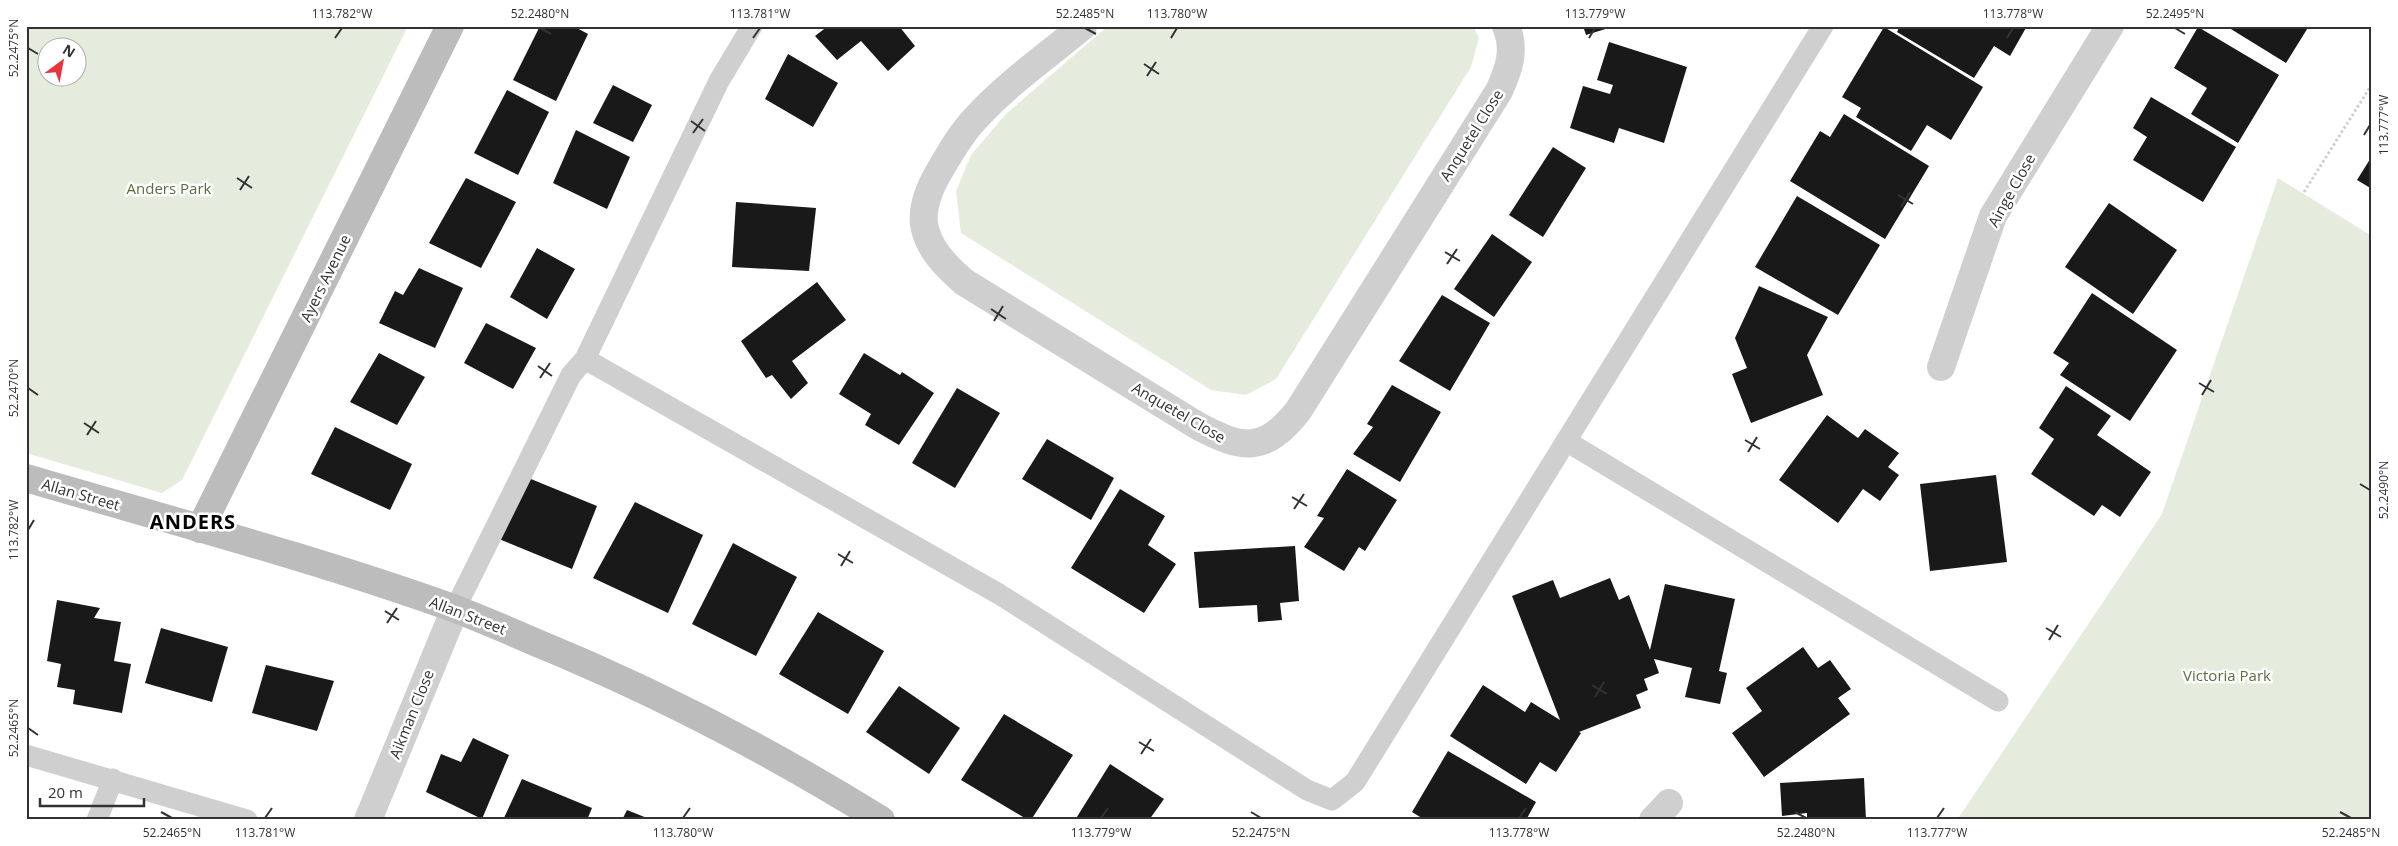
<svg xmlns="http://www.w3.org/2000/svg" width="2398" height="846" viewBox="0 0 2398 846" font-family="'Open Sans',sans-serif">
<rect width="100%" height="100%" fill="#fff"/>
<g fill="#e5ecde" fill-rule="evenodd">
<path d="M26,26H408L182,480L162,493L26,453ZM48,48H78V78H48Z"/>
<path d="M1108,26H1473L1479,38L1471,67L1276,379L1246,395L1211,390L961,233L956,191L971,155L1006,114Z"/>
<path d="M2278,178L2372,236V820H1957L2162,514Z"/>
</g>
<g fill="#191919">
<path d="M540,26H573L588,34L556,101L513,80Z"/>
<path d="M828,26H899L915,46L888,71L861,41L837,60L815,36Z"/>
<path d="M1583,26H1612V27L1586,35Z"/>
<path d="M1900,26H2027L2010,56L1994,46L1974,78L1897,32Z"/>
<path d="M2226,26H2309L2286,63Z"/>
<path d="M1884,27L1983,87L1951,140L1927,125L1911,151L1856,117L1861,108L1842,97Z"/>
<path d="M2198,27L2279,75L2238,143L2191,114L2207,88L2174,68Z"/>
<path d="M1609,42L1687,67L1664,143L1619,128L1614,143L1570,128L1583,86L1610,94L1613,85L1597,80Z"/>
<path d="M788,54L838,83L813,127L765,99Z"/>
<path d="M613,85L652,105L633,142L593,123Z"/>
<path d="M507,90L549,112L518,175L474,153Z"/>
<path d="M2151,97L2236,147L2203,202L2133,160L2147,137L2133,128Z"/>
<path d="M1844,114L1929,166L1885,239L1790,181L1820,131L1830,137Z"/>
<path d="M576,130L630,157L607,209L553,183Z"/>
<path d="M1553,147L1586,168L1543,237L1509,215Z"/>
<path d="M2372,156V189L2357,180Z"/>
<path d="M466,178L516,202L481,268L429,243Z"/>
<path d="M1797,196L1880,245L1838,315L1755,267Z"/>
<path d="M736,202L816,208L809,271L732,267Z"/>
<path d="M2109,203L2177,250L2133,314L2065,267Z"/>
<path d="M1492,234L1532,262L1494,317L1454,289Z"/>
<path d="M537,248L575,269L547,319L510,297Z"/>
<path d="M419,268L463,288L435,348L379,323L395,291L403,295Z"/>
<path d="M817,282L846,320L792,361L808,383L791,399L772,375L766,378L741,341Z"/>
<path d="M1759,286L1828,317L1807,355L1823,395L1751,423L1732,374L1747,368L1735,338Z"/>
<path d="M2092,293L2177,350L2130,421L2060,375L2069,363L2053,353Z"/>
<path d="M1442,295L1490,323L1450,391L1399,361Z"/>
<path d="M486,323L536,348L513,389L464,363Z"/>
<path d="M379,353L425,377L397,425L350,402Z"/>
<path d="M864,353L900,375L902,372L934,393L899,445L865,425L871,414L839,394Z"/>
<path d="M1392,385L1441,412L1400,482L1353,454L1373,427L1367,424Z"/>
<path d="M2066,386L2111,416L2097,435L2151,472L2120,517L2102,505L2094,516L2031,474L2054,439L2039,428Z"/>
<path d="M957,388L1000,413L955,488L912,463Z"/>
<path d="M1827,415L1858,438L1865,429L1899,453L1888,467L1899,475L1880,501L1863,489L1838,523L1779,480Z"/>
<path d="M335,427L412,464L390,510L311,474Z"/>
<path d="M1047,439L1114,478L1091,520L1022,479Z"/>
<path d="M1347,469L1397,500L1365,551L1359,547L1344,571L1304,547L1324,518L1317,516Z"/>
<path d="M1996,475L2007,562L1930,571L1920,484Z"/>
<path d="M526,477L597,506L572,569L499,539Z"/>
<path d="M1120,489L1165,516L1148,545L1176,564L1144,613L1071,568Z"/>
<path d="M635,502L703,535L668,613L593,578Z"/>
<path d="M733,543L797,577L756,656L692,624Z"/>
<path d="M1295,546L1299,601L1280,603L1282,620L1258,622L1257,605L1199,608L1194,552Z"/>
<path d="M1610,578L1619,600L1629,595L1650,650L1665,584L1735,599L1719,671L1727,673L1720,704L1685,697L1692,668L1654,659L1659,673L1644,679L1648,690L1636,695L1641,708L1579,732L1581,733L1556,772L1540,762L1526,784L1450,736L1483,685L1525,712L1531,702L1560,720L1512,596L1553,580L1560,598Z"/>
<path d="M57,600L100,608L94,618L121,622L114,661L131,664L122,713L73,704L75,690L57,687L61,664L47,661Z"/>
<path d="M818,612L884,651L848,714L779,674Z"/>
<path d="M161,628L228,647L212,702L145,683Z"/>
<path d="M1803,647L1818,668L1830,660L1851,689L1838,698L1850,714L1764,777L1732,733L1762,711L1746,688Z"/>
<path d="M266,665L334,681L317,731L252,713Z"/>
<path d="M899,686L960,728L929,774L866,732Z"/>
<path d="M1004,714L1073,755L1031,820H1028L961,780Z"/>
<path d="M473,738L509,755L482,819L426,792L441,754L461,762Z"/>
<path d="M1448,751L1536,802L1526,820H1425L1412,812Z"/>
<path d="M1110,764L1164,799L1149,820H1075Z"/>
<path d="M1864,778L1866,820H1807V813L1782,816L1780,783Z"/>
<path d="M522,779L592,808L587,820H503Z"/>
<path d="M627,810L652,820H622Z"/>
</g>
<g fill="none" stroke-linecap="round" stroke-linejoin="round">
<path stroke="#cfcfcf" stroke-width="3" stroke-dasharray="2.5 2.5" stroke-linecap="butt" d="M2304,192L2372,84"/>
<g stroke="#cfcfcf" stroke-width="21">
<path d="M585,359L999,594L1307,790L1332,800L1355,782L1823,26"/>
<path d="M1566,441L1998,701"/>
<path d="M455,609L571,375L585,359L719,81L752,26"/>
<path d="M26,755L247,820"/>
<path d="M97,820L113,779"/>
</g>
<g stroke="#cfcfcf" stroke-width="28">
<path d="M1083,26C1047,56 1005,85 974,120C960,135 950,153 940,170C931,185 922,206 924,224C928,249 946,266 964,282L1198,426C1242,449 1264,454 1298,411L1499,91C1509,69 1516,50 1506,26"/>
<path d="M1941,367L1993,216L2110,26"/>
<path d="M368,820L455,609"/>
<path d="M1653,820L1669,803"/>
</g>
<g stroke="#bcbcbc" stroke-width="28">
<path d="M26,478C169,520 313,558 453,608C479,618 505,629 530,640C655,691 767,749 881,820"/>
<path d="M200,529L450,26"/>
</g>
</g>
<path fill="none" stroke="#323232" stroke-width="2" d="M540,28L551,34M1085,28L1096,34M2175,28L2185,34M335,38L342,28M753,38L760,28M1171,38L1177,28M1589,38L1595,28M2007,38L2013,28M28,48L38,54M1144,64L1159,74M1147,76L1156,62M691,121L705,131M693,133L703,119M2364,135L2370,125M237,178L252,188M240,190L249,176M1898,195L1913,204M1901,207L1910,192M1445,252L1460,261M1447,264L1457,249M991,309L1006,319M994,321L1003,306M538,366L552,376M540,378L550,363M2199,383L2214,392M28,388L38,395M2202,395L2211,380M84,423L99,433M87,435L96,421M1745,440L1760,449M1748,452L1757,437M2360,484L2370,490M1292,497L1307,506M1294,509L1304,494M28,530L34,520M838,554L853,563M841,566L850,551M385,611L399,620M387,623L397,608M2046,628L2061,637M2049,640L2058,625M1592,685L1607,694M1595,697L1604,682M28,728L38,735M1139,742L1154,751M1141,754L1151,739M161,812L172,818M1251,812L1261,818M1795,812L1806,818M2340,812L2351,818M265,818L272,808M683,818L690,808M1101,818L1108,808M1519,818L1526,808M1937,818L1944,808"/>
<g text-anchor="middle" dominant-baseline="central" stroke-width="5" stroke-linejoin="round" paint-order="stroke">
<g font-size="15" fill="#323232" stroke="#fff">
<text transform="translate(1471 135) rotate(-58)">Anquetel Close</text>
<text transform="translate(2011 190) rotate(-61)">Ainge Close</text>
<text transform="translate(325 278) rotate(-64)">Ayers Avenue</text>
<text transform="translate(1179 412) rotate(30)">Anquetel Close</text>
<text transform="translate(81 494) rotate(16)">Allan Street</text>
<text transform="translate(468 615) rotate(21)">Allan Street</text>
<text transform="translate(411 714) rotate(-68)">Aikman Close</text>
</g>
<g font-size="15" fill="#55703d" stroke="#fff">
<text x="169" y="188">Anders Park</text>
<text x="2227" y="675">Victoria Park</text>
</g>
<g font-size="20" font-weight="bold" letter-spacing="1" fill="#000" stroke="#fff">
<text x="193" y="521">ANDERS</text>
</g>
</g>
<rect width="2398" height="846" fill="none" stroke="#ffffff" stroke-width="55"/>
<g transform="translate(62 62) rotate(32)"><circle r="24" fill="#ffffff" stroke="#adadad"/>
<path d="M0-4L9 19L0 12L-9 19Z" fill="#eb333f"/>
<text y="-8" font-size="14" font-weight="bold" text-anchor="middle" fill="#323232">N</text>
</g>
<path d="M40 798v8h104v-8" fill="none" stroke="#323232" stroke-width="2.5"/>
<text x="48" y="798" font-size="15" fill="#323232" stroke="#ffffff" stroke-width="4" paint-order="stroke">20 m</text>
<rect x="28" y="28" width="2342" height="790" fill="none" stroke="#323232" stroke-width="2"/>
<g font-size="12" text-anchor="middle" fill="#323232">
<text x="342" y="18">113.782°W</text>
<text x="540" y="18">52.2480°N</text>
<text x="760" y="18">113.781°W</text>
<text x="1085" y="18">52.2485°N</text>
<text x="1177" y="18">113.780°W</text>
<text x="1595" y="18">113.779°W</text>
<text x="2013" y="18">113.778°W</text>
<text x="2175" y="18">52.2495°N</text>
<text transform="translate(14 48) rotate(-90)" y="4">52.2475°N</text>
<text transform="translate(2384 125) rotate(-90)" y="4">113.777°W</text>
<text transform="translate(14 388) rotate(-90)" y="4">52.2470°N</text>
<text transform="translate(2384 490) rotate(-90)" y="4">52.2490°N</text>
<text transform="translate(14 530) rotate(-90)" y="4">113.782°W</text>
<text transform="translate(14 728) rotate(-90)" y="4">52.2465°N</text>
<text x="172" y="837">52.2465°N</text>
<text x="265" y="837">113.781°W</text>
<text x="683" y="837">113.780°W</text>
<text x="1101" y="837">113.779°W</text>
<text x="1261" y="837">52.2475°N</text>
<text x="1519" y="837">113.778°W</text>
<text x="1806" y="837">52.2480°N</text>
<text x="1937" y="837">113.777°W</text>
<text x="2351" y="837">52.2485°N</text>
</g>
</svg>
